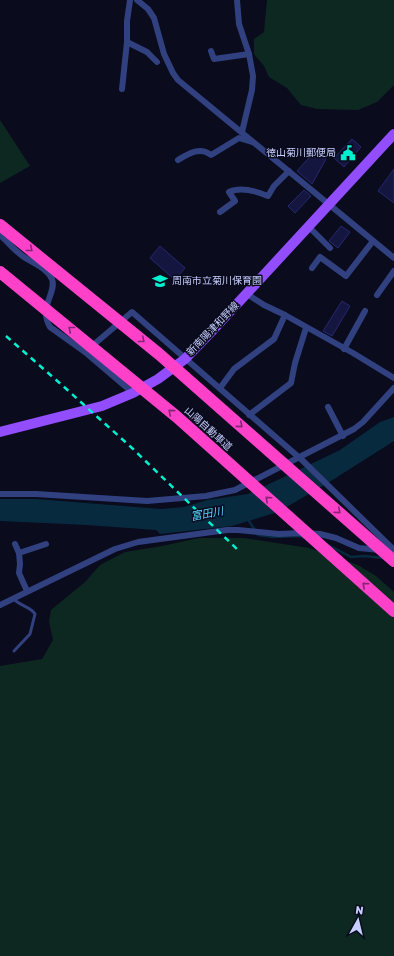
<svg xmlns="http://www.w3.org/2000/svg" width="394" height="956" viewBox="0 0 394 956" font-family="Rubik,'Noto Sans JP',sans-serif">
<rect width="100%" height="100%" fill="#0a0b1d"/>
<g fill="#0d2820">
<path d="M267,0H394V85L377,102L358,110L317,109L301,105L287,88L269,77L264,66L254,54V39L264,32Z"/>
<path d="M0,120L30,166L0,183Z"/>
<path d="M199,538H244L309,548L358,565L376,576L394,592V956H0V666L42,659L53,640L49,621L51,610L85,582L100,565L125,552L162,546Z"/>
</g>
<path fill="#072a3f" d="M394,417V441L331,481L278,512L232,526L160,534L156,530L87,525L0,521V499H36L161,509L184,507L207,500L248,494L340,450L380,422Z"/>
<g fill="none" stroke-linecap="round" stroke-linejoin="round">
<g stroke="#072a3f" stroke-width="2.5">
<path d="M248,517L249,521L258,535L273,537L300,536L304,538"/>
<path d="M330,546L351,557L364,556L384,558"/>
</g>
</g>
<g fill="#151640" stroke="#25286e">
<path d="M352,139L361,147L344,167L334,158Z"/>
<path d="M316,150L326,159L312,184L297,171Z"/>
<path d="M394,169V203L378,191Z"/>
<path d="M304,190L311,196L295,213L288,206Z"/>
<path d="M341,226L350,232L338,248L329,241Z"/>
<path d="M160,246L185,268L175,280L150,258Z"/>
<path d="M342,301L350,306L332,336L323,331Z"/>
</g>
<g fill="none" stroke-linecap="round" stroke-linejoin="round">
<path stroke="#314180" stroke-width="3" d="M13,598C19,606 30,606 35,614L30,634L14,651"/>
<g stroke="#314180" stroke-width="6">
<path d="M137,0L148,9L154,18L164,54L173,73L178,80L394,258"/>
<path d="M237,0L239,24L249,54L253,76L252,90L242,132"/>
<path d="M127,42L147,52L157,62"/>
<path d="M211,51L214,59L249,54"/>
<path d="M122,89L127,42V21L130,0"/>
<path d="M178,160C188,154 200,146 211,155L239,138L252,142"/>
<path d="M220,212L235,201L229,192C241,186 256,191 268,196L274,186L289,171"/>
<path d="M308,226L330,248"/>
<path d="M0,235C7,241 13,249 20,254C29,262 47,267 52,279C57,293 38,307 50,327L85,352L132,312L302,460L394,550"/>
<path d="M312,268L320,257L346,276L373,241"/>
<path d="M247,294L264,305L285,315L353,353L394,378"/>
<path d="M377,295L394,271"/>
<path d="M344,349L365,311"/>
<path d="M85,352L133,393"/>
<path d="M220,388L234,369L274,339L285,315"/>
<path d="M328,407L343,436"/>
<path d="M249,415L291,383L295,363L306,328"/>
<path d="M0,494H36L147,501L206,496L235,490L354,429L363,422L394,388"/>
<path d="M15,544L19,553L46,544"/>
<path d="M19,553L20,564L19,573L27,591"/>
<path d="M0,605L115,549L138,542L227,530H238L279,534L301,533L320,534L336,538L359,548L380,550"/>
</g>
<path stroke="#924dff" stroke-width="10" d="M0,432L102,406L133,393L158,379L185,359L212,331L394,134"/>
<path stroke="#00f1cf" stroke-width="2.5" stroke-dasharray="6 5" stroke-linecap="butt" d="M6,336L63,386L132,448L239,551"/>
<g stroke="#ff41ca" stroke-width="12">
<path d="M0,225L159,354L394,561"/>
<path d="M0,272L177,417L394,611"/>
</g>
</g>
<defs><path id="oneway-chevron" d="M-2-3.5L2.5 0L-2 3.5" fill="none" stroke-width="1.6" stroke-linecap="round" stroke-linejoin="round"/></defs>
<g stroke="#842674">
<use href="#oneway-chevron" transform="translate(30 249) rotate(39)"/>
<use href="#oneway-chevron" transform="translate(71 329) rotate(-141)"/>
<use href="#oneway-chevron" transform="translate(142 340) rotate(39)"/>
<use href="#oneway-chevron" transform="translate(171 412) rotate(-140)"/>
<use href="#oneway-chevron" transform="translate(240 425) rotate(41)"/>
<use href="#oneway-chevron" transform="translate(268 499) rotate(-138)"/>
<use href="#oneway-chevron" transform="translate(338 511) rotate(41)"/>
<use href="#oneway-chevron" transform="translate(365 585) rotate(-138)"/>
</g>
<defs>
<g id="civic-bare" transform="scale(1.2)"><path d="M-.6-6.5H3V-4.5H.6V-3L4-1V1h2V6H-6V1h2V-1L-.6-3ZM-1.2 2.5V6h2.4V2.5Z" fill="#00f1cf" stroke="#0a0b1d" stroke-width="2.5" paint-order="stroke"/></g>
<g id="school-bare" transform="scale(1.2)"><path d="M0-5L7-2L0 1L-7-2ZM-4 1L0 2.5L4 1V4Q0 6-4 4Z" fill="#00f1cf" stroke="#0a0b1d" stroke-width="2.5" paint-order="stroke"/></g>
</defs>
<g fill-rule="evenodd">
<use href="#civic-bare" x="348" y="153"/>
<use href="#school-bare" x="160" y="281"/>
</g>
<g text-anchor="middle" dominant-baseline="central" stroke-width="3" stroke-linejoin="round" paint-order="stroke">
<g font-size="10" fill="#c6ceff" stroke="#0a0b1d" text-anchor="end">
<text x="336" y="153">徳山菊川郵便局</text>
<text x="172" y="281" text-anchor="start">周南市立菊川保育園</text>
</g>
<g font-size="10" fill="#c6ceff" stroke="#0a0b1d">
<text transform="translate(213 329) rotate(-46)">新南陽津和野線</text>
<text transform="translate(208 429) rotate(42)">山陽自動車道</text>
</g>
<g font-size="11" font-style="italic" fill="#54d9ff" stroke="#0a0b1d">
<text transform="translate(207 514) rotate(-11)">富田川</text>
</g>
</g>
<g transform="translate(358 920) rotate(8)" stroke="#0a0b1d" stroke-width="3" paint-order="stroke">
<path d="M0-3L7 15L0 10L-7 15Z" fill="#c6ceff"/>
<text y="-6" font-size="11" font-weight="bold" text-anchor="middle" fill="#c6ceff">N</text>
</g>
</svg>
